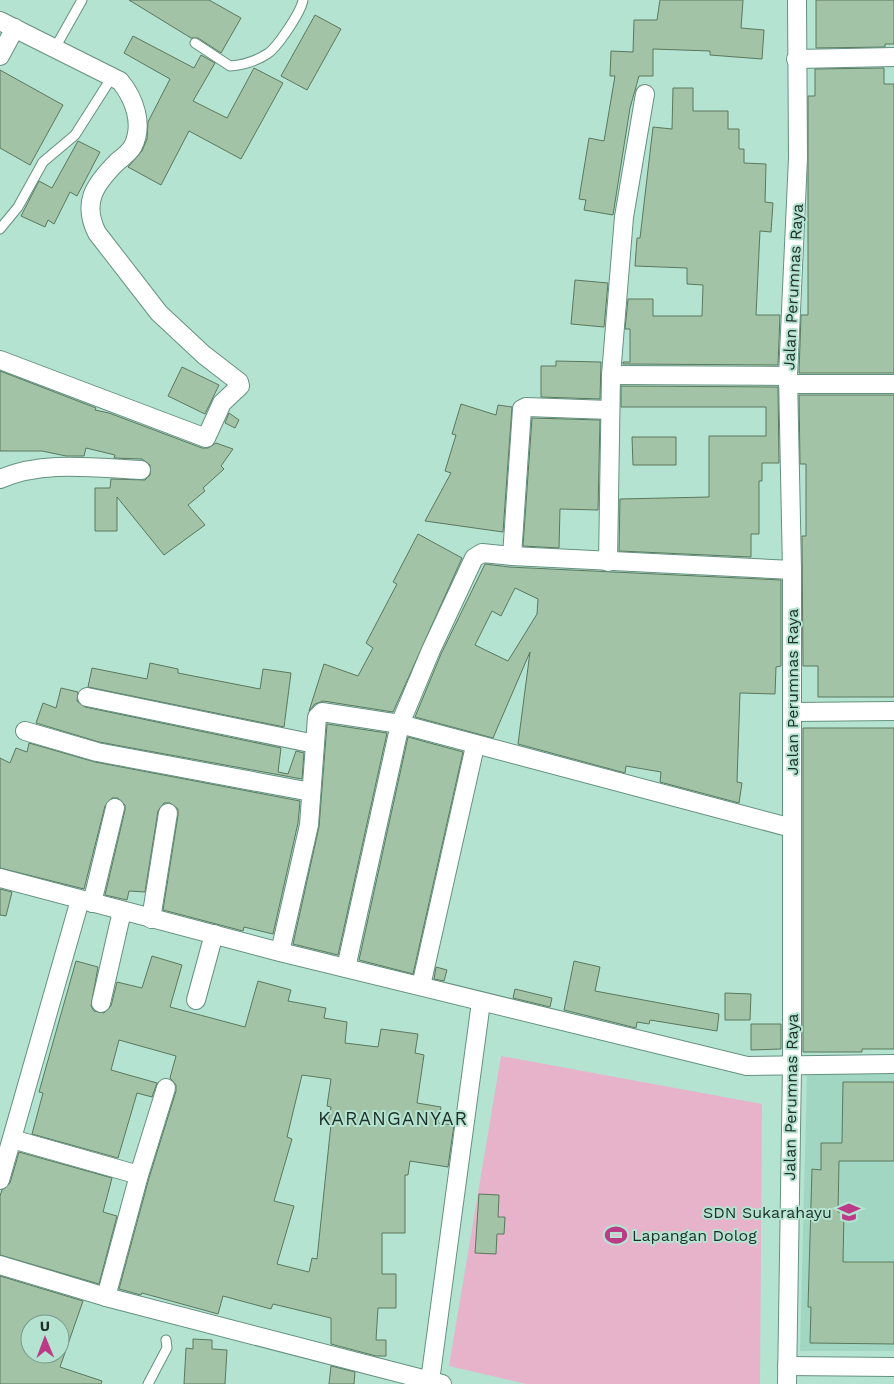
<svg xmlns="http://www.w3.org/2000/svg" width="894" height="1384" viewBox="0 0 894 1384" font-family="'Work Sans',sans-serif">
<rect width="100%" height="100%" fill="#b5e3d1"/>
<path fill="#a1d7c2" d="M807,1073H894V1351H800Z"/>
<path fill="#e6b3cb" d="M501,1056L762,1104L760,1384H526L449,1366Z"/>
<g fill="#a2c3a6" stroke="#5a785e" fill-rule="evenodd">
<path d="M129,0H209L241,18L221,53L198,38H191Z"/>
<path d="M660,0H743L741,28L764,30L762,59L710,55V51L653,49V76H639L630,108L613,215L584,210L586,200L579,199L589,138L604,141L615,76H610L611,51L633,52L634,20H657Z"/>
<path d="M816,0H894V44H885V47L816,48Z"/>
<path d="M315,15L341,29L307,90L281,76Z"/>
<path d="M133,36L194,68L201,55L215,63L193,101L227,118L254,68L283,83L241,159L189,131L161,185L128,167L142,151L147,139L148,122L170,79L124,53Z"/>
<path d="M884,68V84H894V373H799L801,315H808V96H815V69Z"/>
<path d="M0,70L63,105L30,165L0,148Z"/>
<path d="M673,88H693V111H728V129H739V149H744V163L766,164L765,202L773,203L771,232L760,231L756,315H780L778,365L623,364V362H630V329H625L628,299H653V316H702L703,285L687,284V268L635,266L637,238H640L653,127L672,129Z"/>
<path d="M78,141L100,152L77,196L70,192L54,224L48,220L45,227L21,216L39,181L52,188Z"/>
<path d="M575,280L608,283L604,327L571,324Z"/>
<path d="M556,361L601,362L600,399L541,397V366H556Z"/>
<path d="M182,367L219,385L205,414L168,396Z"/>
<path d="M0,371L96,408L95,410L109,413L202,448H208L216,443L233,449L221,466L224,469L203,488L205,491L188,505L205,525L164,555L117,497V531H95V488H110L111,479L145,480L150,475V465L142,459L114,458L115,455L86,448L84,456H66L42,451H0Z"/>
<path d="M621,386L778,387L779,463H762V481H759V534H751V557L619,551L620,499L709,497V436H766V407H621Z"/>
<path d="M799,395H894V697H818V666H803L802,536H806V464H800Z"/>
<path d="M461,404L496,415L498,405L512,407L503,532L425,521L451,473L445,471L456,435L452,434Z"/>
<path d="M229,413L239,420L235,428L225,423Z"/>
<path d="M532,418L600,420L598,510L560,509L559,548L523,546Z"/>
<path d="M632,437H676V465H633Z"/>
<path d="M418,534L462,558L393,712L323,701L315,704L309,711L324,664L358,676L373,648L366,643L397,584L393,582Z"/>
<path d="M485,564L509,567L781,580V666L776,667L775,694L740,693L737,782L742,783L739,803L660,782L661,772L626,766L625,773L518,744L530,652L493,738L415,717L441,654ZM515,588L538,599L537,614L508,661L475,645L492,611L501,616Z"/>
<path d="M150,663L178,669V673L260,689L263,669L291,673L284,727L88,687L92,668L147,679Z"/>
<path d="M61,688L78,692L77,701L85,707L281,748L278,772L288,774L296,751L304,753L302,779L99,742L36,723L43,703L56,708Z"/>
<path d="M327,724L387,733L338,955L293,944L319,827Z"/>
<path d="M803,728H894V1049H862V1052H803Z"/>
<path d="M408,737L463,752L413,974L359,960Z"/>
<path d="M29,743L95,762L300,801L298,823L273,934L244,927L243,931L163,910L178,815V809L170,803H164L158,811L145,892L129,891L127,900L105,895L125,810V805L118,798H112L105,806L84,889L0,868V758L10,763L16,748L27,752Z"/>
<path d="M0,889L12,892L6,916L0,915Z"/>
<path d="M152,956L182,965L170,1007L245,1027L258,981L291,990L288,1001L326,1008L324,1018L347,1022L345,1043L378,1047L381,1029L418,1034L415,1053L424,1055L417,1103L441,1107L438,1123L454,1125L448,1167L410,1161L408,1175H405V1233H382V1274H396V1308H378L376,1340H386V1356H376L331,1344V1318L273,1304L271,1309L223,1296L218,1314L142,1293L141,1295L119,1289L149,1178L176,1091V1085L170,1078L176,1056L119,1040L111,1070L157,1083L152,1097L137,1093L118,1158L32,1134L43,1093L39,1092L76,961L98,967L91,1006L94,1011L104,1013L111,1006L117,982L142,988ZM302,1075L331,1079L327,1106L331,1107L328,1123L331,1124L317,1259L312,1258L309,1272L277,1264L294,1206L274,1201L292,1139L287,1137Z"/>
<path d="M574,961L600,967L595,991L719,1014L717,1031L650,1020L649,1024L637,1022L636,1028L564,1010Z"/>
<path d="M436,967L447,970L444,981L434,979Z"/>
<path d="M515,989L552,998L550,1007L513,998Z"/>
<path d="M725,993L751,994L750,1020H725Z"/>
<path d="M751,1024H781V1049L751,1050Z"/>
<path d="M843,1082H894V1161H839L838,1212H844L843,1262H894V1344L810,1343L811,1307H808L812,1169L821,1170V1143H842Z"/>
<path d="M19,1152L112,1178L103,1212L117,1216L99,1284L0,1255V1196L2,1190L10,1183Z"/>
<path d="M479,1194L499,1195L498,1217H505L504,1234H497L496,1254L475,1253Z"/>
<path d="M0,1276L83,1301L60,1367L102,1381L101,1384H0ZM30,1324H60V1354H30Z"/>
<path d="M193,1339L212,1340V1349L227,1350L225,1384H184L186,1348L193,1349Z"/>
<path d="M331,1366L355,1372L354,1384H329Z"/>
</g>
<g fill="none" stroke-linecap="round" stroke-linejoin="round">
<g stroke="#659180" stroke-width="11">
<g id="lane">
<path d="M195,43L230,66C243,65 256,61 267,54C277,48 301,12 303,0"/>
<path d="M55,48L82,0"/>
<path d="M0,229L18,207L43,162L75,135L112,77"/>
<path d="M148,1384L167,1348L166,1340"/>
</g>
</g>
<g stroke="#659180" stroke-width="20">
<g id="street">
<path d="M0,21L120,81C134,98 144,124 133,146C130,152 122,158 117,162C94,185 82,203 97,233L159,313L204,355L239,382L240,386L222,403L206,438L0,360"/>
<path d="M0,56L15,28"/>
<path d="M796,59L894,57"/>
<path d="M611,375L788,376"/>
<path d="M788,384H894"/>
<path d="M610,410L526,407L522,409L512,556L792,570"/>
<path d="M0,479C43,460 95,468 141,470"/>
<path d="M608,562L611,375L624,217L645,94"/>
<path d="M87,697L315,744"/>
<path d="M793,712L894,711"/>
<path d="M25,731L97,752L311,792"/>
<path d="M0,878L280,952L747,1066L894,1064"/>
<path d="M92,903L115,808"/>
<path d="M151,919L168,813"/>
<path d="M280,952L309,825L317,717L322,712L400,724L792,828"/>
<path d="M346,968L400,724L431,650L474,558L482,553L512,556"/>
<path d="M421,986L475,746"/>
<path d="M196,1000L214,934"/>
<path d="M101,1003L122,911"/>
<path d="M12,1139L139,1175L106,1297"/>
<path d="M139,1175L166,1088"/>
<path d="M0,1180L80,900"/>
<path d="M0,1265L106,1297L442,1384"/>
<path d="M787,1366L894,1367"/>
<path d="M430,1381L481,1002"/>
<path d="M787,1384L792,1066V570L788,376L798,158L797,0"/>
</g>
</g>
<use href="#lane" stroke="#fff" stroke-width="9"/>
<use href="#street" stroke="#fff" stroke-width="18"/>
</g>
<defs>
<g id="school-bare" transform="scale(1.725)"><path d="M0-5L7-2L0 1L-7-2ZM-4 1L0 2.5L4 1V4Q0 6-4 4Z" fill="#bb3b86" stroke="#b5e3d1" stroke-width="2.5" paint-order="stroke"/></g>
<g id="stadium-bare" transform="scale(1.725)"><path d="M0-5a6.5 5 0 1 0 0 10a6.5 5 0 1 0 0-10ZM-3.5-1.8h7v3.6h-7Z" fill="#bb3b86" stroke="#b5e3d1" stroke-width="2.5" paint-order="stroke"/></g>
</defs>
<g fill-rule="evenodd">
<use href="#school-bare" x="849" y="1212"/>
<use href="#stadium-bare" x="616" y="1235"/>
</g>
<g text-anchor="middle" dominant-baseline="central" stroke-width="4" stroke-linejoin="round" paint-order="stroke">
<g font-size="16" fill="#1d2f28" stroke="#b5e3d1">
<text transform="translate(793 287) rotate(-87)">Jalan Perumnas Raya</text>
<text transform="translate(792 692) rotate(-90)">Jalan Perumnas Raya</text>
<text transform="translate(791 1097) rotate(-89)">Jalan Perumnas Raya</text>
</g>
<g font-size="16" fill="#1d2f28" stroke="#b5e3d1" text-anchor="end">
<text x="832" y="1212">SDN Sukarahayu</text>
<text x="632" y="1235" text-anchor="start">Lapangan Dolog</text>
</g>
<g font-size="19" letter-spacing="1" fill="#1d2f28" stroke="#b5e3d1">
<text x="393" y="1118">KARANGANYAR</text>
</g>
</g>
<g transform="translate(45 1339) rotate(359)"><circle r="24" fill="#b5e3d1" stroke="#789b8d"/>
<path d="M0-4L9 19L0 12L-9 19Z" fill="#bb3b86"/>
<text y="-8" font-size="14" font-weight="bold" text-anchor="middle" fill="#1d2f28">U</text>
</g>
</svg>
